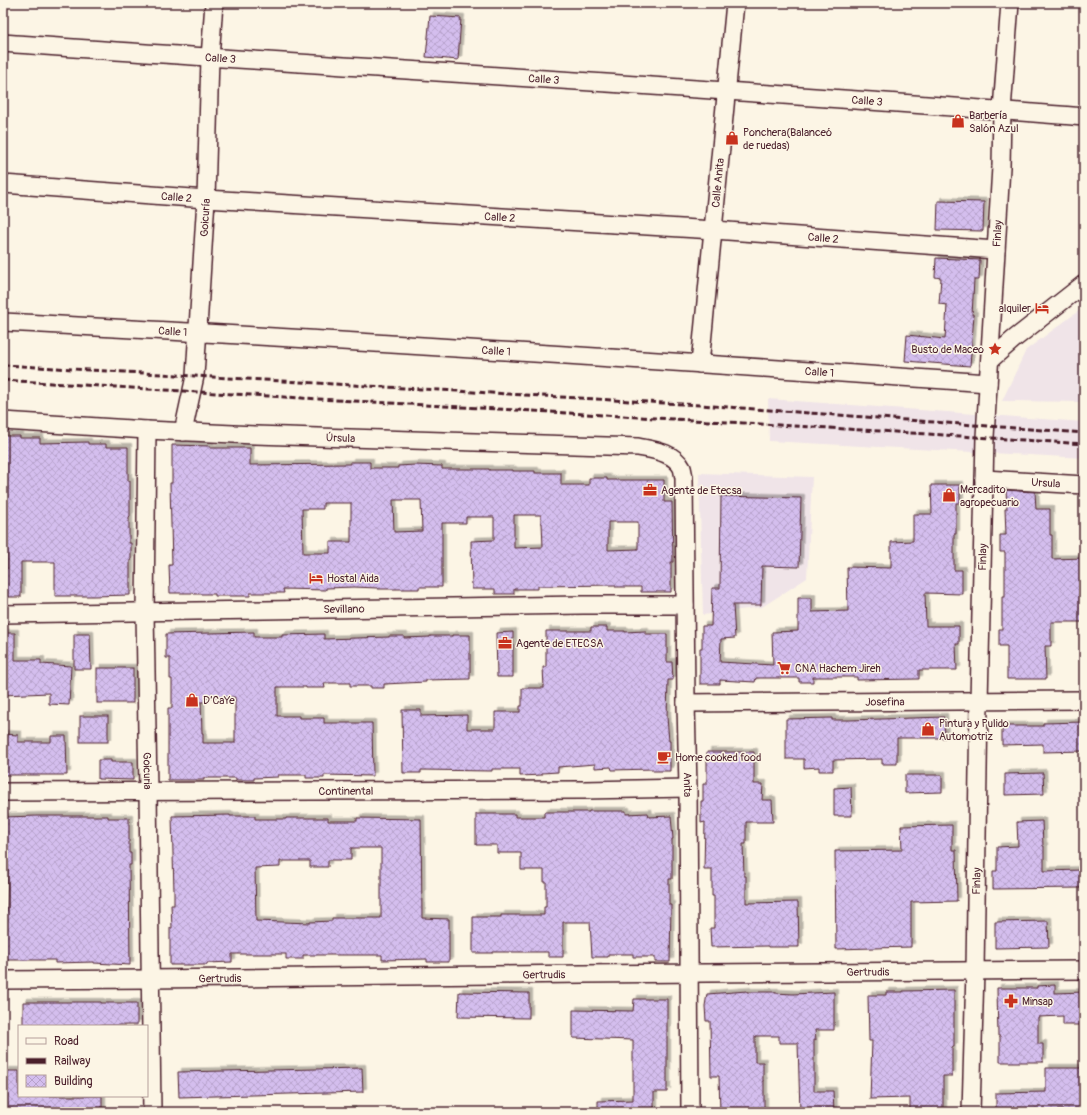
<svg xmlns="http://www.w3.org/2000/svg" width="1087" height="1115" viewBox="0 0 1087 1115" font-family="Pangolin,sans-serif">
<defs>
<pattern id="park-dots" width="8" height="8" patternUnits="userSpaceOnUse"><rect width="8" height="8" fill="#adf1bb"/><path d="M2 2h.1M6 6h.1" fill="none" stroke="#96cea1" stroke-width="1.8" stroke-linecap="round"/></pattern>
<pattern id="building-cross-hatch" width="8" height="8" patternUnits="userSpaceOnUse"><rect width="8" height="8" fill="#d4beee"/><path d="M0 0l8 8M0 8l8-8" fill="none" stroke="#b8a3cc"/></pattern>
<filter id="shadow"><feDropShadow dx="3.5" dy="-3.5" stdDeviation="0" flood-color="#0004"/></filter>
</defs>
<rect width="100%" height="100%" fill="#fcf5e5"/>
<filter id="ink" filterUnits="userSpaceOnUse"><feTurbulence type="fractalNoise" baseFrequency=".025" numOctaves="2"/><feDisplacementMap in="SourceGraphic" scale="8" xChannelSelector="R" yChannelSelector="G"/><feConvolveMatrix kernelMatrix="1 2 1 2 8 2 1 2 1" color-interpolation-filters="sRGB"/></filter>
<g filter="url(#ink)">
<g fill="#f0e4e8">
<path d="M1084,307V402L1002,401L1026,350Z"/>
<path d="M768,399L1084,422V458L769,441Z"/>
<path d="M699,473L812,477L807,578L762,607L703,615Z"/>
</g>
<path fill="url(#park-dots)" stroke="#7c8873" d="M356,1107V1112H254Z"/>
<g fill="url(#building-cross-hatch)" stroke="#4a1f2b" fill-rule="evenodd" filter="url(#shadow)">
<path d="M430,16L461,18L458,60L426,57Z"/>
<path d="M938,201L984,202L983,231L937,230Z"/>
<path d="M936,258L980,260L979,280H974L972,315H974L970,366L905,361L907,335L945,339L947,305L939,304L941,278L935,277Z"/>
<path d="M4,436H20V438H40V443L88,442V444H106V447H128V481H130V516L129,517V543H131V560H130V595L93,596H55V562H21V597H3V569H7V544H4L6,491V464H4Z"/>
<path d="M172,445L210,446V448H250V465L350,464V462H370V468H398V466L415,465L442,466V469H489V470H513V471H535V473H561V485H589V478H607V480H664V502H672L673,562H671V592H641V587H615V585L538,586V589H514V594H495V589H472L471,541L494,540V517H466V523H442V587H419V589H378V588L354,587L326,588V590L283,589L284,593H250V596H215V594H194V593H170L169,565H172L170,483H172ZM393,500H421L422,531L394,532ZM323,503H351V542H330V553H303L302,509H323ZM514,515H541V523H542L543,547L514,548ZM608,522H638V549L608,550Z"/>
<path d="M931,485H960V503H956V534H954V570H962V594L925,593L926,626H959V644H956L957,670H919V679L857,680V677H813V682H799V678H756L755,682L720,680V684H700V648H702V626H711L712,588H720L721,496L801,498L799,567L762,566L761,605H733L735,638L721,639L720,662L773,665L772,632L798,631V598H812V612L848,611L847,567L891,568V542L913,541V514H932Z"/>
<path d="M1006,490L1035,492L1036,509H1050V535H1052V559L1084,558V622H1051V646H1045L1046,679H1007V646H999V629H1002V597H1005V552H1000V535H1006L1005,509H1007Z"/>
<path d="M591,627H607V631H625V632L645,631V634H667V662H672L673,680H668L667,717L669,741H670V771H653V769L612,770L611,767L595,768V764L558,767V772L542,773V775L520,776V769H492V771L421,770V773H403L402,710H421V716L467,715V729H495V712H520V706H522V688H544L543,667H546V631H591Z"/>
<path d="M254,632V637H282V635L324,634V639L389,637V636H404V638L430,637V636H452V635H470V679L426,680V682L384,684V688H371V686H350V683H324L325,688H306V687H277V716H299V718H324V723H372L373,776L324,775V778H306V775H278V777L254,778V780H236V778H204V780H168V708H172V679H170V658H166V634ZM206,697H235V743H203V733H202L201,702H206Z"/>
<path d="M513,632V677H497L496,633Z"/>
<path d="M3,633H15V660H41V664L71,666L69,705L49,704V693L3,695Z"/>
<path d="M74,634H90L91,669H74Z"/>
<rect x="97" y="668" width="36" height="35"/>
<rect x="80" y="716" width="28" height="26"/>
<path d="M944,717L945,738H897V764H882V759L833,760V771H819V767L804,768V759H786V719L832,718V720H849Z"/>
<path d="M1084,722V751L1043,752V744L1002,745V726H1043V723Z"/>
<path d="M3,734L18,735V742H51V736H66L67,775H3Z"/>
<path d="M707,752H754V784H763L762,800H772L773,822H746V844H743L744,876H746V903L798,902L799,947H768V946L711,947L710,928H714V896H712V869H704L705,822L701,823V801H703V784H707Z"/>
<path d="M98,760H111V762H133V780L98,779Z"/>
<path d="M1043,773L1044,794L1005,795V774Z"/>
<path d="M905,775H942V792L905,793Z"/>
<path d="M851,787L852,816H834V788Z"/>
<path d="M589,811H626V814L648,813L649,817L671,816L673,839H672V879H669V905H671L670,962H655V957H633V954H608V957H592L590,922H563V957H548V952H493V953H473V917H501V915H544V907H546V882H544V870H521V853H497V845H476V814H515V817H544V812H589Z"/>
<path d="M230,815V816H255V819H286V818H328V821H357V818L421,819L422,918L449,919V962H427V959L382,960V955H303V959H286V954H232V962L207,963V965H170V928H172L171,905H174V892L172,816ZM351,848H381V918H332V921L310,922V923L256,921L255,868L280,867V861H310V867H328V860H351Z"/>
<path d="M37,816H108V818H129V853H131V865H129L130,965L94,963V962L55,963V960H6V952H3V911H7L8,866H3V817Z"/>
<path d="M1042,821L1043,846H1044V871L1081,870V888L993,889V871H997V847L1018,846L1017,822Z"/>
<path d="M952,825V850H956L957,901L911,902V947L836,949L835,851L902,850L901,826Z"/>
<path d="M1048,921L1049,947L995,948V922Z"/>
<path d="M1055,985V993L1084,992V1025H1063V1016L1038,1017V1044H1043V1062H1000V1036H998L997,988H1037V986Z"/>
<path d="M954,990V1047H952V1076H943V1112H910V1098L870,1099L872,1041H869L868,995H886V992H903V991Z"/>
<path d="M747,991V992H775V993L793,994L834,992V1030H815L816,1040H814V1091H833L834,1112H800L798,1043H779V1036H755V1062H763V1081H764V1112H720L719,1076H711L710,1021H706L705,1006L707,994Z"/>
<path d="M459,992L529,993V1018L458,1017Z"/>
<path d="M634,999H667V1092H654V1112H598V1101L633,1100V1040L573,1038V1010L633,1011Z"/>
<path d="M23,1002H101V1003H137V1025L23,1026Z"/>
<path d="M362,1068L363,1092L179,1097L178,1072Z"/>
<path d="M1046,1068H1084V1110H996V1093L1046,1092Z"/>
<path d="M6,1071H19V1096H102V1112H6Z"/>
</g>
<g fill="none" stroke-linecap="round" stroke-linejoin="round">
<g stroke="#4a1f2b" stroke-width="20">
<g id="minor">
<path id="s1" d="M3,43C363,69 724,88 1084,117"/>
<path id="s2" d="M3,184L206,199L714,230L996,250"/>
<path id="s3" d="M3,322C332,339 660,361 988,383"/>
<path d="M990,360L1014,339L1084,284"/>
<path id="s4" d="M700,364L735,3"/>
<path id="s5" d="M3,421L147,430L255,435L638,447C653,450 674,452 682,468C683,471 683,474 684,477L686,703L688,788L690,1112"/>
<path id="s6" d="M147,430L145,612L148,791L152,1112"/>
<path id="s7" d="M183,432L195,376L206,199L210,58L214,3"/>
<path id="s8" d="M984,479L1084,485"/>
<path id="s9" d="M3,614L583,605H685"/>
<path id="s10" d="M686,703L1084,700"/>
<path id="s11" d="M3,792L584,790L688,788"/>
<path id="s12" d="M3,980L150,979L582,974L1084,970"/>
<path id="s13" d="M971,1112L975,971L979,702L985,437L1001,167L1002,110L1010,3"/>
</g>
</g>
<use href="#minor" stroke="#fcf5e5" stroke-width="17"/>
<g stroke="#4a1f2b" stroke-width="3" stroke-dasharray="6 3" stroke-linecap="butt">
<path d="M3,365L700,405L1084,433"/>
<path d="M3,380C363,403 724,420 1084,444"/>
</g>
</g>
</g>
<defs>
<g id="shop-bare" transform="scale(1.08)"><path d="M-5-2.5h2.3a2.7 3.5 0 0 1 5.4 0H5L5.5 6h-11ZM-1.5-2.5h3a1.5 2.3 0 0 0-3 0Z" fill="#c8321e" stroke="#fcf5e5" stroke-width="2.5" paint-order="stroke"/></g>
<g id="hotel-bare" transform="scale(1.08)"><path d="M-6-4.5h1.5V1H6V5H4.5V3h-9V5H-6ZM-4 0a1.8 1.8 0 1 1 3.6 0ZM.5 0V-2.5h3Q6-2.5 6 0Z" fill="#c8321e" stroke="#fcf5e5" stroke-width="2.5" paint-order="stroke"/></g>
<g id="sight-bare" transform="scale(1.08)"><path d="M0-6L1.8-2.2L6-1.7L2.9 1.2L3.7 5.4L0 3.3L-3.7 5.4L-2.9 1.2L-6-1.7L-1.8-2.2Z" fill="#c8321e" stroke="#fcf5e5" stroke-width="2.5" paint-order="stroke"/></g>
<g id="office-bare" transform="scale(1.08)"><path d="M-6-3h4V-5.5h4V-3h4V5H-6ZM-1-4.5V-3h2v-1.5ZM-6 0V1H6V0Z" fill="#c8321e" stroke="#fcf5e5" stroke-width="2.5" paint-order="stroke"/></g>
<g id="supermarket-bare" transform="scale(1.08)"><path d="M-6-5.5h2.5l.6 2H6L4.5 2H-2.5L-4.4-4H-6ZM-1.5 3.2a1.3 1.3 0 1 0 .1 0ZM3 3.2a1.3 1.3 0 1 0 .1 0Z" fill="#c8321e" stroke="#fcf5e5" stroke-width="2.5" paint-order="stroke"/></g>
<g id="cafe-bare" transform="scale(1.08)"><path d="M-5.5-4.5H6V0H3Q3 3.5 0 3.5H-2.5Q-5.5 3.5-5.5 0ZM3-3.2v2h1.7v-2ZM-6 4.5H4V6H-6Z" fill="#c8321e" stroke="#fcf5e5" stroke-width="2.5" paint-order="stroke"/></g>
<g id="pharmacy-bare" transform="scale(1.08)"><path d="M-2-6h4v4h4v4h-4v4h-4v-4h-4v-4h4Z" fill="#c8321e" stroke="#fcf5e5" stroke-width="2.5" paint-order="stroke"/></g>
</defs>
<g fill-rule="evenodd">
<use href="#shop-bare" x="958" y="121"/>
<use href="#shop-bare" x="732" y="138"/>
<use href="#hotel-bare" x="1042" y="308"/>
<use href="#sight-bare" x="995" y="349"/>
<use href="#office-bare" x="650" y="490"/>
<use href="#shop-bare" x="949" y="495"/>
<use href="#hotel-bare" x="316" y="578"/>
<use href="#office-bare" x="505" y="643"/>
<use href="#supermarket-bare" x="784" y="668"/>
<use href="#shop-bare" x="192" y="700"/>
<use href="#shop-bare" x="928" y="729"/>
<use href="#cafe-bare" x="664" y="757"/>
<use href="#pharmacy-bare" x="1011" y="1001"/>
</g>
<g text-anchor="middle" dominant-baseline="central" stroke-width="3" stroke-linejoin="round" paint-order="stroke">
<g font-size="11" fill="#4a1f2b" stroke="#fcf5e5">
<text stroke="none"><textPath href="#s1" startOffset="218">Calle 3</textPath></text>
<text stroke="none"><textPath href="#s1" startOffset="542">Calle 3</textPath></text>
<text stroke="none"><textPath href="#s1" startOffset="866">Calle 3</textPath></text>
<text stroke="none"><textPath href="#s4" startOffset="182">Calle Anita</textPath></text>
<text stroke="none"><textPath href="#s2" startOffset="174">Calle 2</textPath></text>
<text stroke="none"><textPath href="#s2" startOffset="498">Calle 2</textPath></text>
<text stroke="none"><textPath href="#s7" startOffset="216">Goicuría</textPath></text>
<text stroke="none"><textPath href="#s13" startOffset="879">Finlay</textPath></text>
<text stroke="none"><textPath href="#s2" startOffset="822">Calle 2</textPath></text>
<text stroke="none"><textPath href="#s3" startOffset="170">Calle 1</textPath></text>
<text stroke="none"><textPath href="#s3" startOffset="494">Calle 1</textPath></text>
<text stroke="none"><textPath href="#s3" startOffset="818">Calle 1</textPath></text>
<text stroke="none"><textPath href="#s5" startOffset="338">Úrsula</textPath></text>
<text stroke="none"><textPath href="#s8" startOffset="62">Ursula</textPath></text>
<text stroke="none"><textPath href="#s13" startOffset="555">Finlay</textPath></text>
<text stroke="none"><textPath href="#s9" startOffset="341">Sevillano</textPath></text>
<text stroke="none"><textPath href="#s10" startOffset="199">Josefina</textPath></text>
<text stroke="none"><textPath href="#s6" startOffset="341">Goicuria</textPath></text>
<text stroke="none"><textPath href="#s5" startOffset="1003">Anita</textPath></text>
<text stroke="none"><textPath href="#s11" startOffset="343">Continental</textPath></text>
<text stroke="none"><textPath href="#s13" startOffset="231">Finlay</textPath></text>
<text stroke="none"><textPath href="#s12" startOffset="865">Gertrudis</textPath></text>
<text stroke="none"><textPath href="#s12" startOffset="541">Gertrudis</textPath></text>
<text stroke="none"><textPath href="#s12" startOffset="217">Gertrudis</textPath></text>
</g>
<g font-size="11" fill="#4a1f2b" stroke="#fcf5e5" text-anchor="start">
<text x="969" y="115">Barbería<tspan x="969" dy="13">Salón Azul</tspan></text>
<text x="743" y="132">Ponchera(Balanceó<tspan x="743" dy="13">de ruedas)</tspan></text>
<text x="1031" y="308" text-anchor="end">alquiler</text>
<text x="984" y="349" text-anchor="end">Busto de Maceo</text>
<text x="960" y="489">Mercadito<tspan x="960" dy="13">agropecuario</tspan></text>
<text x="661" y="490">Agente de Etecsa</text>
<text x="327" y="578">Hostal Aida</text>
<text x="516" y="643">Agente de ETECSA</text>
<text x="795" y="668">CNA Hachem Jireh</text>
<text x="203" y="700">D’CaYe</text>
<text x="939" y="723">Pintura y Pulido<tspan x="939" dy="13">Automotriz</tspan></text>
<text x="675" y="757">Home cooked food</text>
<text x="1022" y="1001">Minsap</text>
</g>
</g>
<rect width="1087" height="1115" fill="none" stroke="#fcf5e5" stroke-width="16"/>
<rect x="8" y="8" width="1071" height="1099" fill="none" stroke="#4a1f2b" stroke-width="1.5" filter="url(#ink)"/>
<rect x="18" y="1025" width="130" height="72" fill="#fcf5e5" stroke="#b59f9b"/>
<rect x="26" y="1038" width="20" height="6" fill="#fcf5e5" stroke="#b59f9b"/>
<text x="54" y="1045" font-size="12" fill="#4a1f2b">Road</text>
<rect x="26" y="1058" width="20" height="6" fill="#4a1f2b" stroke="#b59f9b"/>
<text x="54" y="1065" font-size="12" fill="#4a1f2b">Railway</text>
<rect x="26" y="1075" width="20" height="12" fill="url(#building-cross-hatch)" stroke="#b59f9b"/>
<text x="54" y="1085" font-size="12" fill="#4a1f2b">Building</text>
</svg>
